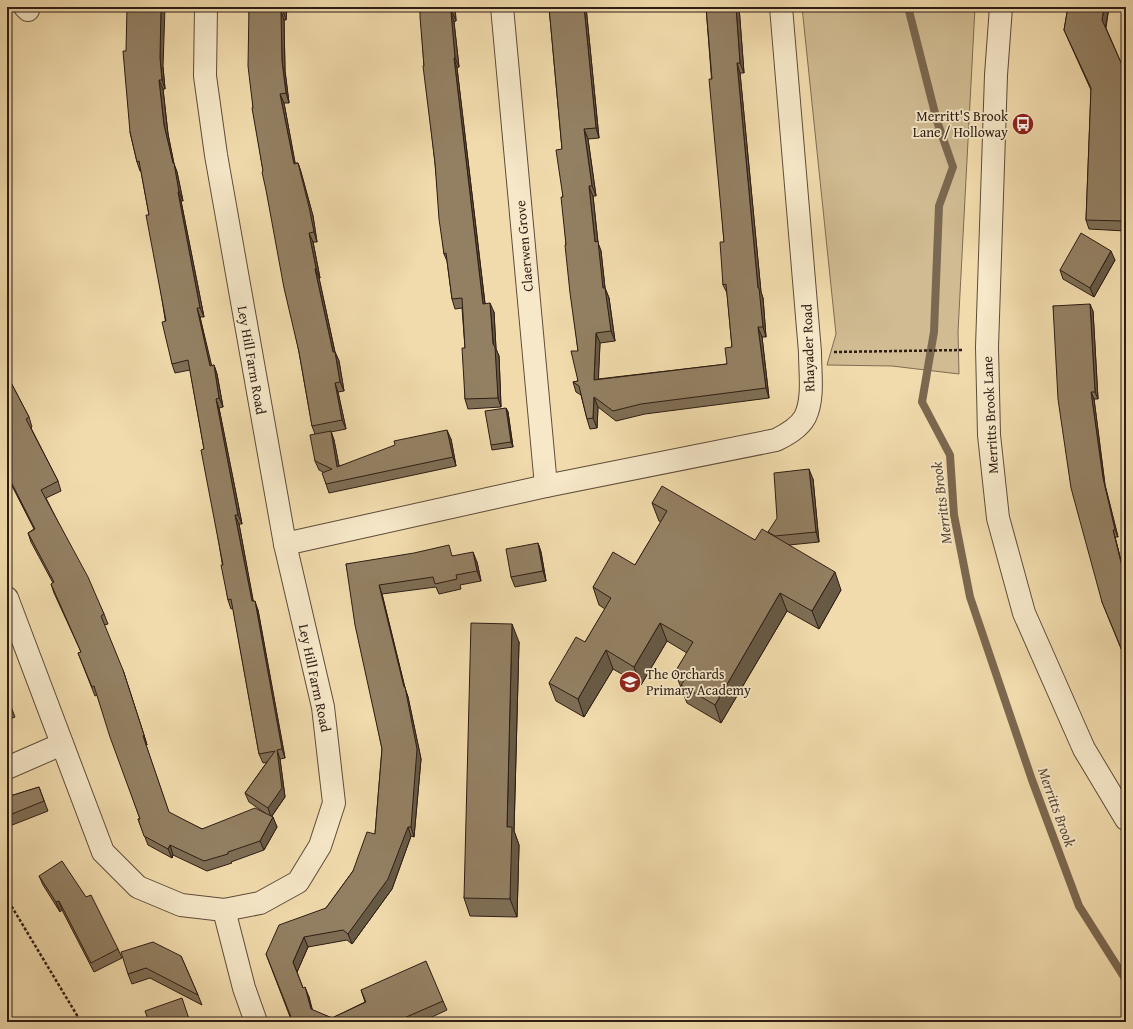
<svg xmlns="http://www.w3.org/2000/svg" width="1133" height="1029" viewBox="0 0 1133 1029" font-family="'Gentium Book Plus',serif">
<rect width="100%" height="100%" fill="#f1dbac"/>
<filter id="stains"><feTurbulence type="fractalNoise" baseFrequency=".005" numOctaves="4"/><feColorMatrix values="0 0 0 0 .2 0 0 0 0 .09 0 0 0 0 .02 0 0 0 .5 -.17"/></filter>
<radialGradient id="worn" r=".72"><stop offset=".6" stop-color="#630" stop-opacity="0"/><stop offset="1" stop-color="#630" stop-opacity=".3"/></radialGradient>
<path fill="#d0bb92" stroke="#7f6c53" d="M802,7H975L958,332L959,374L892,366L827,365L836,334Z"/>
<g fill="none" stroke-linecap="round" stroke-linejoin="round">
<path stroke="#7b6850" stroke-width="8" d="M908,7L937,121L953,167L939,206L934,332L922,402L950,455L954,515L970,597L1032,780L1079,906L1126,980"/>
<g stroke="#5f4c3a" stroke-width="24">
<g id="minor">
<path d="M25,7L28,10"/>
<path d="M502,7L546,486"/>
<path d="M1001,7L996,75L987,347L989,435L998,518L1024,613L1084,749L1126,819"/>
<path d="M285,544L546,486L776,440C786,435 799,428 805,417C814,399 810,373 810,352L781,7"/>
<path d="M7,598L103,852L138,887L181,905L224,910L260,903L298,882L320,846L334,803L323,707L285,544L216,155L205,76L206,7"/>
<path d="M7,768L62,744"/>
<path d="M224,910L244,988L256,1022"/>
</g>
</g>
<g stroke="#2e1d14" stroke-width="2.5" stroke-dasharray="3 2" stroke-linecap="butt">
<path d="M834,352L963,350"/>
<path d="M9,902L81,1022"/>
</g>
<use href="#minor" stroke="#f6e8c9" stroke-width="22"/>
</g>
<g fill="#7e6e55" stroke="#2e1d14">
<path d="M249,7H287L286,20H284L285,71L289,103H284L295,163H298L301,172L313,216L317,242H313L320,278H319L335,352L339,361L344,391L338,392L346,429L331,432L334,440L339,466L451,439L456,466L329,493L326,484L323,472L319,470L315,461V434L312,426L299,352L263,171L253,108Z"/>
<path d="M420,7H455L456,21L454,22L459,67L457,68L485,303L494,312L496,349L499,356L501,407L468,409L465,399V348L462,308L455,309L452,299L447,261L444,254L435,163L424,66Z"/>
<path d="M549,7H586L599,138L588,139L596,196H593L598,243L601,251L605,288L609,298L615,341L600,343L598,379L727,364L732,347L727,293L723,285L724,242L706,7H739L744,73H740L761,292L763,298L766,337H762L769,398L645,414L616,421L598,407L597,428L590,429L587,419L581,395L576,392L573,382L578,381V351L566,245L563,197L562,149Z"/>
<path d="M1068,7H1109L1106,28L1126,74V207L1125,231L1089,229L1086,220L1091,90L1068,39L1064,30Z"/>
<path d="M163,67L165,89H163L168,134L174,164L177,172L183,201H181L204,317H200L211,366L214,365L217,374L223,407L219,408L242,524H239L253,601L258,610L285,758L280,759L285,797L272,816L277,827L264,850L231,862L232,863L207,871L173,855L172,858L148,845L138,819H140L97,695L95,696L78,653L81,652L54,593L51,584L53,583L31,542L28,533L34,529L7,476V375L29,417L32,427L31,428L58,481L61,491L46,498L104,614L108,624L104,625L126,680L147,745H146L169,813L202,829L265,813L249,802L245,793L267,762L263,763L259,754L233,608L231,609L228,600L204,449L190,370L175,373L172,364L149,215L141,171H140L137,162L130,132Z"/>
<path d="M1115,260L1094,297L1063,279L1060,270Z"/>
<path d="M1053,306L1093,311L1098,399H1094L1105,485L1118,537H1115L1126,580V661L1102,602Z"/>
<path d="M506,408L508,412L513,447L492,450L491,445Z"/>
<path d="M813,479L819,542L789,545L841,590L819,629L787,611L721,723L687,703L675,672L687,653L667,641L641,685L613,669L584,717L556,701L549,683L585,642L605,609L599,605L593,587L635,565L661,522L659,521L652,503L755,540L768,532Z"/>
<path d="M538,543L541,552L546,581L515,587L511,577Z"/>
<path d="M453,556L477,562L481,581L460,585L461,589L439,594L436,587L382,594L405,688L408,697L421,759L414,837L411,836L392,889L352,944L347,940L308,947L297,972L303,988L309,997L312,1010L332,1018L365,1002L361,990L443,1001L447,1010L421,1022H292L266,954L326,908L353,871L375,834L382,749L346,564Z"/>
<path d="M519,642L514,831L519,845L517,917L470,916L464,898Z"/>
<path d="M7,696L15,717L7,720Z"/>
<path d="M39,787L48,811L7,827V797Z"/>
<path d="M39,876L118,949L122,958L94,972L62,910L60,912L43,885Z"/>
<path d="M181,956L198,995L202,1005L150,978L132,984L128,974Z"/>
</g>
<g fill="#675a45" stroke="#2e1d14">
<path d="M161,7H165L163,67L165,89L162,80L160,58Z"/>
<path d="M283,7H287L286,20L283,11Z"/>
<path d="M452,7H455L456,21L452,12Z"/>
<path d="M584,7H586L599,138L596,128Z"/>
<path d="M736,7H739L744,73L740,63Z"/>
<path d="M1104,7H1109L1105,30L1102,20Z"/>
<path d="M281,11L284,20L285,71L289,103L286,93L282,61Z"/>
<path d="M451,12L454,22L459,67L455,58Z"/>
<path d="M9,35L11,40L7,43V36Z"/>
<path d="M454,58L457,68L486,313L483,304Z"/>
<path d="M737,63L740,73L761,292L763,298L766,337L763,327L758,288Z"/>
<path d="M159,80L163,89L168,134L174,164L177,172L183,201L179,192L164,125Z"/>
<path d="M280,94L284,103L297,173L294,164Z"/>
<path d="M1126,115V207L1125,231L1122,221Z"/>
<path d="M584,129L588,139L596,196L592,186Z"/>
<path d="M298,163L301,172L313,216L317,242L314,232Z"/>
<path d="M589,186L593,196L598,243L601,251L605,288L609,298L615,341L611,331L603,288L595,242Z"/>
<path d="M178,192L181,201L204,317L200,308Z"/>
<path d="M309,233L313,242L320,278L316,268Z"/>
<path d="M1111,251L1115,260L1094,297L1090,288Z"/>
<path d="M315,269L319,278L337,362L333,352Z"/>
<path d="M490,303L494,312L496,349L499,356L501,407L498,398Z"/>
<path d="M1090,304L1093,311L1098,399L1095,392Z"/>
<path d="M197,308L200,317L214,375L210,366Z"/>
<path d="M758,327L762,337L769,398L766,388Z"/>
<path d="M596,333L600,343L598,390L594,380Z"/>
<path d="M335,352L339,361L344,391L340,382Z"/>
<path d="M214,365L217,374L223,407L219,398Z"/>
<path d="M335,383L338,392L346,429L342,420Z"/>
<path d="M1091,392L1094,399L1105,485L1118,537L1115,530L1103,478Z"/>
<path d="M594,397L598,407L597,428L593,418Z"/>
<path d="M216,399L219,408L242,524L238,515Z"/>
<path d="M506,408L508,412L513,447L511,442Z"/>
<path d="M447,430L451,439L456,466L453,457Z"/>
<path d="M331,431L334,440L341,476L337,467Z"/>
<path d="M809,469L813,479L819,542L816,532Z"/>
<path d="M235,515L239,524L255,610L252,601Z"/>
<path d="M1113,530L1115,537L1126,580V583Z"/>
<path d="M538,543L541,552L546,581L543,571Z"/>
<path d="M473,552L477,562L481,581L477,571Z"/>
<path d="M835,572L841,590L819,629L812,611Z"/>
<path d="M379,585L382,594L405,688L408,697L421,759L414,837L411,827L404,687Z"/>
<path d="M780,593L787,611L721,723L715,705Z"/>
<path d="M255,601L258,610L285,758L282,749Z"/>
<path d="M660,623L667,641L641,685L634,667Z"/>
<path d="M512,624L519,642L514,831L519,845L517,917L510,899L507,827Z"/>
<path d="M606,650L613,669L584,717L578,699Z"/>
<path d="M123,670L126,680L147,745L144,735Z"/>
<path d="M277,750L280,759L285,797L271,817L268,808Z"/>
<path d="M273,817L277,827L264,850L260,841Z"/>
<path d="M408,827L411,836L392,889L352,944L348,934Z"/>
<path d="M170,845L173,855L172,858L168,849Z"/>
<path d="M59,901L62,910L60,912L56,902Z"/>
<path d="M304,937L308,947L297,972L293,962Z"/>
<path d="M305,987L309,997L315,1019L311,1009Z"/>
</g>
<g fill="#938063" stroke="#2e1d14">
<path d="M127,7H161L160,58L162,80H159L164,125L173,163H174L179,192H178L200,308H197L210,366L214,365L219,398L216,399L238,515H235L252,601H255L282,749L277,750L282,788L268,808L245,793L275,751L259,754L231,599L228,600L221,565H223L201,450L204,449L188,360L172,364L162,322L166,321L146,215H149L139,161L137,162L130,132L123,51H126Z"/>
<path d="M249,7H283V11H281L282,61L286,93L280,94L294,164L298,163L309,207L314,232L309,233L316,268L315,269L333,352H335L340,382L335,383L342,420L312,426L299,352L284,288L266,190L262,172L263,171L252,108H253L248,66Z"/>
<path d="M420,7H452V12H451L455,58H454L483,304L490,303L493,344L495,347L498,398L465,399L462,348H465L462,298L452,299L446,253L444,254L439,219L435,163L423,66H424L420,17Z"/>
<path d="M549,7H584L596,128L584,129L592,186H589L595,242L598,241L603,288H605L611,331L596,333L594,380L727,364L725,348L732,347L726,284L723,285L720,242H724L709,79H712L706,7H736L740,63H737L758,288H759L763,327H758L766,388L641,404L613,411L594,397L593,418L587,419L579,386L573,382L578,381L571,351H578L570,293L565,245H566L561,197H563L556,150L562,149Z"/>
<path d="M1068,7H1104L1102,20L1126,74V115L1122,221L1086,220L1091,88L1064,30Z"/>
<path d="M1081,233L1111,251L1090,288L1060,270Z"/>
<path d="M1090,304L1095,392H1091L1103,478L1115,530H1113L1126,583V660L1102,602L1071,488L1058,399L1053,306Z"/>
<path d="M7,375L29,417L26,419L58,481L41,490L88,577L104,614L101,616L123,670L144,735L143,736L169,812L202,829L255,808L273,817L260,841L228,852V854L204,861L170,845L168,849L144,836L138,819H140L110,737L94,686L92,687L78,653L81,652L51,584L54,582L28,533L35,529L7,474Z"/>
<path d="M506,408L511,442L491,445L485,411Z"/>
<path d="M447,430L453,457L326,484L322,473L332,469L315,461L310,435L331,431L337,467L395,445L394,441Z"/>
<path d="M809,469L816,532L775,536L768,532L777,518L774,473Z"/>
<path d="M662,486L755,540L762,529L835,572L812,611L780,593L715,705L681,685L686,678L675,672L693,642L660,623L634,667L606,650L578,699L549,683L576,637L585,642L611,598L593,587L613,552L635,565L667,511L652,503Z"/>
<path d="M538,543L543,571L511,577L506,549Z"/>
<path d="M449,545L452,556L473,552L477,571L456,575L457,579L435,584L433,577L379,585L404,687H405L417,749L411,827H408L388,879L348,934L343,930L304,937L293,962L303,988L305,987L311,1009L332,1018L366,1002L361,990L426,961L443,1001L395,1022H293L266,954L279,925L326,908L353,871L367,832L375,834L382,749L355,625L346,564L414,553Z"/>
<path d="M471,623L512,624L507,827H512L510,899L464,898Z"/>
<path d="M7,696L11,707L7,709Z"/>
<path d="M39,787L44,801L7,816V797Z"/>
<path d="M62,861L86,897L91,895L118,949L91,963L59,901L56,902L39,876Z"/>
<path d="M153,942L181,956L198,995L146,968L128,974L121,952Z"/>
<path d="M182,998L190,1022H149L145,1011Z"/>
</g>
<defs>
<g id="bus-disc" transform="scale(1.15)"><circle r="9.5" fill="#8f2418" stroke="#f6e8c9"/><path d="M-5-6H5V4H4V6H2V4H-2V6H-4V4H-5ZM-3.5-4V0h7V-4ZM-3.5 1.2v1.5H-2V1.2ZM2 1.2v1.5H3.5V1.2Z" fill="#fff"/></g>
<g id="school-disc" transform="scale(1.15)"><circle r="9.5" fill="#8f2418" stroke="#f6e8c9"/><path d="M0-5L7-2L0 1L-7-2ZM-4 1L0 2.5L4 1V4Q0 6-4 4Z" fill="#fff"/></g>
</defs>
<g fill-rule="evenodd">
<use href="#bus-disc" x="1023" y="124"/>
<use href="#school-disc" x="630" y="682"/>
</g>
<g text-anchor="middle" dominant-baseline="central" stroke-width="3.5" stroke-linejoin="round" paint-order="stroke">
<g font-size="14" fill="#2e1d14" stroke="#f6e8c9" text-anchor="end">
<text x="1008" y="116">Merritt'S Brook<tspan x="1008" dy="16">Lane / Holloway</tspan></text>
<text x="646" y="674" text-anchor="start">The Orchards<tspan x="646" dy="16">Primary Academy</tspan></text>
</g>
<g font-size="14" fill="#2e1d14" stroke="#f6e8c9">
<text transform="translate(524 246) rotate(-95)">Claerwen Grove</text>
<text transform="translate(808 348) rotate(-92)">Rhayader Road</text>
<text transform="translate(252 360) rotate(80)">Ley Hill Farm Road</text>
<text transform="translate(990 415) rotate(-93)">Merritts Brook Lane</text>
<text transform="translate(315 678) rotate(78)">Ley Hill Farm Road</text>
</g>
<g font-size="15" font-style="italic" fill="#5b4937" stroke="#f6e8c9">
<text transform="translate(941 503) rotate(-97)">Merritts Brook</text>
<text transform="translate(1057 807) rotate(70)">Merritts Brook</text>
</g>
</g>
<rect width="1133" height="1029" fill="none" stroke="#f1dbac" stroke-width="24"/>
<rect x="8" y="8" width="1117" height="1013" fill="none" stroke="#2e1d14" stroke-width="2"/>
<rect x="12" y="12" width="1109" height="1005" fill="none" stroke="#2e1d14"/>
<rect width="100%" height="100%" filter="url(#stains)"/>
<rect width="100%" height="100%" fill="url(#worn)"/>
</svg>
